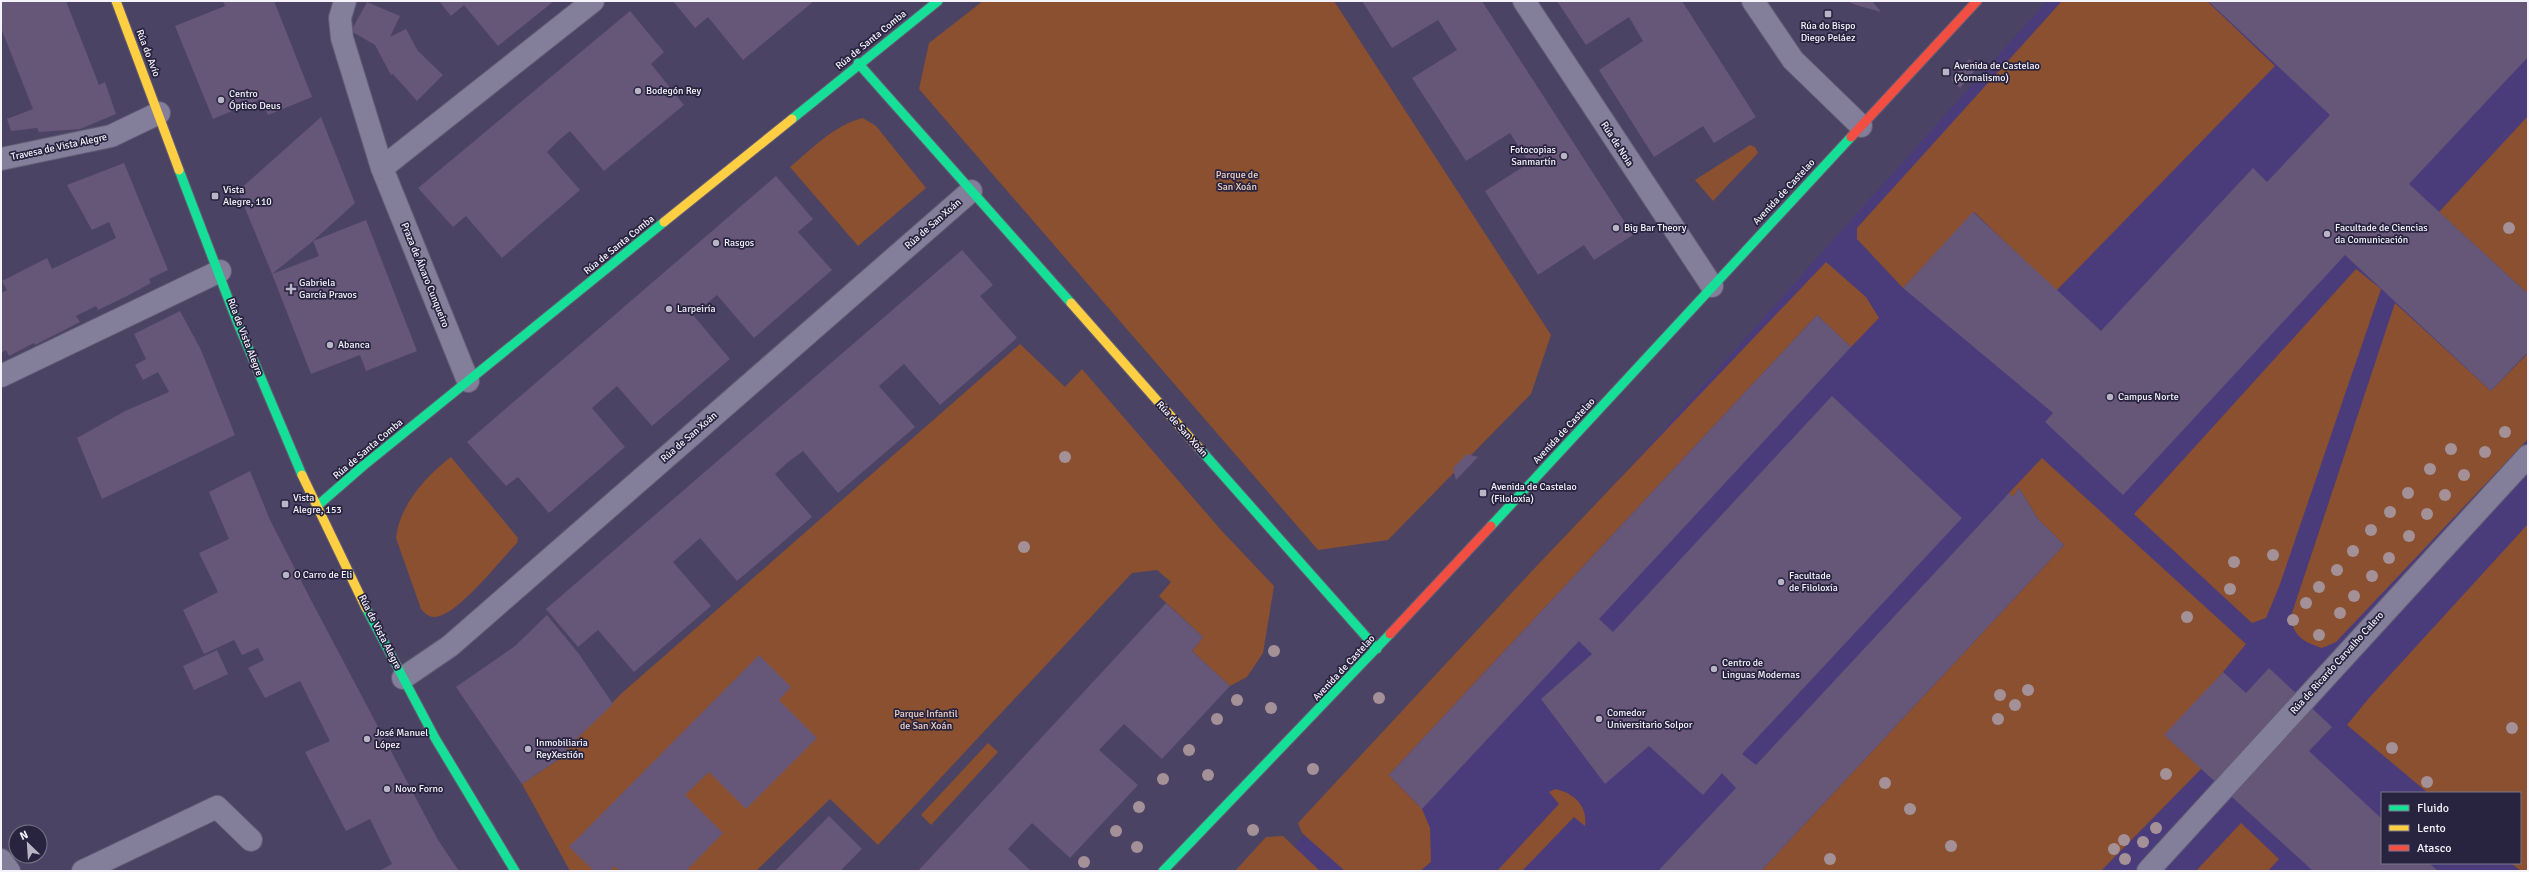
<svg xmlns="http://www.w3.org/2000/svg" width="2529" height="872" viewBox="0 0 2529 872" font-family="Signika,sans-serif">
<rect width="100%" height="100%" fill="#4b4364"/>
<path fill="#4a3c7b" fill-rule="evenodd" d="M2047,1H2528V871H1275L1327,806ZM2382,793H2520V863H2382Z"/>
<g fill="#8a502f">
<path d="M983,1H1334L1551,335L1531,394L1388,540L1318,550L919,89L929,43Z"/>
<path d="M2062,1H2207L2275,66L2056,291L1974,212L1903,288L1857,239V228Z"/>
<path d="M2528,116V294L2439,212Z"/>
<path d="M863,118L876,126L926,188L858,246L790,167C813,148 834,125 863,118Z"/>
<path d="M1750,145L1755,147L1758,153L1713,201L1695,180Z"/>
<path d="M1826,262L1866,297L1879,318L1851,347L1817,315L1389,775L1422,809L1430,828L1431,862L1420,871H1345L1302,833L1298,823L1531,572Z"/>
<path d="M2356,269L2381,289L2279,587L2266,618L2252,623L2134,514Z"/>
<path d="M2395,303L2491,391L2528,353V439L2336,642L2322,648C2304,642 2296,638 2290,619Z"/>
<path d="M1020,344L1065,387L1082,369L1221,530L1274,586L1263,653L1247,677L1230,686L1192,651L1203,637L1159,596L1171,582L1157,570L1132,573L878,845L830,799L756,871H570L522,784L568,753L566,749L622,693Z"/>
<path d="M451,457L518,538L517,543C500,560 457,617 434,617C428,617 425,613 421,609L396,538C399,506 426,476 451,457Z"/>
<path d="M2042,458L2246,644L2223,672L2201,769L2101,871H1761L2064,545L2038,519L2019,488L2013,497L2009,493Z"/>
<path d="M2528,524V871H2521L2511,863H2520V793H2428L2347,725L2369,698Z"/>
<path d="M988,743L998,752L931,825L921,815Z"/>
<path d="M1555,789C1574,793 1588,806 1585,826L1574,817L1522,871H1497L1559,804L1549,792Z"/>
<path d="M2241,823L2279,859L2268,871H2196Z"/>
<path d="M1283,836L1320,871H1235L1266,837Z"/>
</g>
<g fill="#665678">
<path d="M1,1H66L99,85L105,82L116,114L80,129L39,132L37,128L11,131L7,119L33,109L1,28Z"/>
<path d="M223,1H274L312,97L268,115L261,99L213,119L175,26L225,6Z"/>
<path d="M439,1H554L498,46L464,5L451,16Z"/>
<path d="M673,1H814L743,60L708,17L695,28Z"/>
<path d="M1362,1H1482L1633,235L1594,260L1584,245L1538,275L1485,191L1529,163L1510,133L1466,161L1412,78L1457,50L1438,20L1392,48Z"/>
<path d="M1557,1H1682L1756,117L1714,143L1703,126L1654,157L1599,70L1643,41L1629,17L1586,45Z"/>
<path d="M1847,1H1872L1881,12L1856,5Z"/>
<path d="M2208,1H2528V57L2409,184L2528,294V352L2491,391L2345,255L2123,495L2045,422L2053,413L1903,288L1973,212L2101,331L2253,168L2267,182L2330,115Z"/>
<path d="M367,2L400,16L390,37L406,29L418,51L443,75L417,101L393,74L391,75L375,45L351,31Z"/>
<path d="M630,11L664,52L651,64L684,105L604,171L570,131L558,141L547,152L580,190L502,258L466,216L453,227L418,188Z"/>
<path d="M1969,59L1978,67L1960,88L1951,80Z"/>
<path d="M321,117L355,203L313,241L272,274L238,191Z"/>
<path d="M124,163L168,270L149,279L151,283L125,297L98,310L96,306L76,316L80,322L35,345L34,343L9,356L6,350L1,353V293L7,290L2,281L47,258L52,269L116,238L109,222L92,230L67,185Z"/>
<path d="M776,176L813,219L798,232L832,270L754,338L717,295L693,315L730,359L652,426L617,386L592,408L625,447L549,513L518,477L506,486L467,442Z"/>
<path d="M366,220L417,351L366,371L360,355L311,374L272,274L319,256L313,241Z"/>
<path d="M962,250L993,285L980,296L1017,338L940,405L904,364L879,386L915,427L838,493L803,451L787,463L775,474L812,517L737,581L700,538L673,562L711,606L634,672L598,630L578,647L546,609Z"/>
<path d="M180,311L201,350L235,435L102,499L77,438L125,411L169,392L158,372L143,380L135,365L146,359L134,334Z"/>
<path d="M1817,315L1851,347L1599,619L1613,632L1832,396L1962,518L1742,754L1756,765L2009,493L2013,497L2019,488L2038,519L2064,545L1761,871H1658L1736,788L1722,773L1703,795L1649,746L1605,784L1541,699L1592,654L1579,641L1422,809L1389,775Z"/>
<path d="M1467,454L1478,457L1456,480L1453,468Z"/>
<path d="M250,471L270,520L312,602L438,840L459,871H379L392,864L370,819L346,831L305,752L330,741L300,681L265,698L248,668L264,660L258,648L242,655L234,640L204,654L183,610L218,592L199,553L229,539L209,492Z"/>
<path d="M1166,603L1203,637L1192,651L1230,686L1162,759L1124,724L1099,750L1138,785L1070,858L1032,823L1008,849L1031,871H918Z"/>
<path d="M547,615L579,654L613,704L566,749L568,753L522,784L456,687L515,646Z"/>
<path d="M217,650L228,674L194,690L183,666Z"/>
<path d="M759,655L791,687L779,700L817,738L746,809L709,772L685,795L723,833L686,871H620L614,866L610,871H594L569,847Z"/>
<path d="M2269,668L2332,727L2309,751L2382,819V863H2429L2438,871H2313L2164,735L2223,672L2246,693Z"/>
<path d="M829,816L862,849L840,871H775Z"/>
</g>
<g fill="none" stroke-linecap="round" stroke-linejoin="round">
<g stroke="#625d73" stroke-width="24">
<path id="lane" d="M83,871L217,807L251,840"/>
</g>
<g stroke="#625d73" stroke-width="24">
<g id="street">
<path d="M345,1L340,18L342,38L382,168L468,381"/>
<path d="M1524,1L1712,286"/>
<path d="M1753,1L1793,60L1861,126"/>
<path d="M1,159L111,136L159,113"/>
<path d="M382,168L593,1"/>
<path d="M1,376L220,271"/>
<path d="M403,678L450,646L971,191"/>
<path d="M1,860L9,871"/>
<path d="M2148,871L2528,456"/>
</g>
</g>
<g stroke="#625d73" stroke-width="11">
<g id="fast">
<path d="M858,63L1071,303"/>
<path d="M792,119L938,1"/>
<path d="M179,170L236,319L302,475"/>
<path d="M1199,448L1377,649"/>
<path d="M316,507L363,466L664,222"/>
<path d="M1491,526L1851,137"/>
<path d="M366,608L435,738L515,871"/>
<path d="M1163,871L1390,634"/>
</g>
</g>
<g stroke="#625d73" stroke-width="11">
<g id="slow">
<path d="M116,1L179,170"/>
<path d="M664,222L792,119"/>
<path d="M1071,303L1199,448"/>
<path d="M302,475L366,608"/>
</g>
</g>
<g stroke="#625d73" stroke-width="11">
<g id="jam">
<path d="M1851,137L1977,1"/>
<path d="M1390,634L1491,526"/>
</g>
</g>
<use href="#lane" stroke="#837e9a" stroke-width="22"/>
<use href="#street" stroke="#837e9a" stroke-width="22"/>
<use href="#fast" stroke="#16e098" stroke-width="9"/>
<use href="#slow" stroke="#ffcf43" stroke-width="9"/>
<use href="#jam" stroke="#f24e42" stroke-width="9"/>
</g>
<g fill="#a49197">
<circle cx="2509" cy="228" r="6"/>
<circle cx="2505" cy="432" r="6"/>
<circle cx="2451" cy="449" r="6"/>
<circle cx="2485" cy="452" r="6"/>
<circle cx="1065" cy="457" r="6"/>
<circle cx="2430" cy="469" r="6"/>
<circle cx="2464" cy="475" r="6"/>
<circle cx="2408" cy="493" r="6"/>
<circle cx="2445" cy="495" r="6"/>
<circle cx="2390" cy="512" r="6"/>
<circle cx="2427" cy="514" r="6"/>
<circle cx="2371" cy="530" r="6"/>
<circle cx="2409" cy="536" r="6"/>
<circle cx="1024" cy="547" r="6"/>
<circle cx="2353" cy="551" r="6"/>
<circle cx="2273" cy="555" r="6"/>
<circle cx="2389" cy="558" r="6"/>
<circle cx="2234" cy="562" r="6"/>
<circle cx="2337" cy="570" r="6"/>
<circle cx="2372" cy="576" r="6"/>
<circle cx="2319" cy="587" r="6"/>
<circle cx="2230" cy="589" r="6"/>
<circle cx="2354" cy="596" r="6"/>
<circle cx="2306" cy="603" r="6"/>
<circle cx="2340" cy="613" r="6"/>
<circle cx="2187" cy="617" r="6"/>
<circle cx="2293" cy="620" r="6"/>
<circle cx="2319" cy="635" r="6"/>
<circle cx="1274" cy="651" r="6"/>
<circle cx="2028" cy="690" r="6"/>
<circle cx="2000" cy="695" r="6"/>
<circle cx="1379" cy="698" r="6"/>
<circle cx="1237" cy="700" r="6"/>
<circle cx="2015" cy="705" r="6"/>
<circle cx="1271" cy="708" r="6"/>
<circle cx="1217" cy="719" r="6"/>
<circle cx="1998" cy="719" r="6"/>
<circle cx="2512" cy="728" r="6"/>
<circle cx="2392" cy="748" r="6"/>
<circle cx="1189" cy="750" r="6"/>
<circle cx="1313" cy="769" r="6"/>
<circle cx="2166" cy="774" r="6"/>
<circle cx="1208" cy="775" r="6"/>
<circle cx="1163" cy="779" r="6"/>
<circle cx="2427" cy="782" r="6"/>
<circle cx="1885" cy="783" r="6"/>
<circle cx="1139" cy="807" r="6"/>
<circle cx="1910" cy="809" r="6"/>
<circle cx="2156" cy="828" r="6"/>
<circle cx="1253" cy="830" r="6"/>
<circle cx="1116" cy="831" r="6"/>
<circle cx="2124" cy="840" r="6"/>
<circle cx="2143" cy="842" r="6"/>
<circle cx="1951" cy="846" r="6"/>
<circle cx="1137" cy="847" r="6"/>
<circle cx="2114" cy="849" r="6"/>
<circle cx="1830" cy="859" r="6"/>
<circle cx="2125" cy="859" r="6"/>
<circle cx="1084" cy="862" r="6"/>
</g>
<g fill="#b9b5c6" stroke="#28233f" stroke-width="1.5">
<rect x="1824" y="10" width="8" height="8" rx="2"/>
<rect x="1942" y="68" width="8" height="8" rx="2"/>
<circle cx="638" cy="91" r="4"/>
<circle cx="221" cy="100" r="4"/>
<circle cx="1564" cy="156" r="4"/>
<rect x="211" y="192" width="8" height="8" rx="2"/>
<circle cx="1616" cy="228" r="4"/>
<circle cx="2327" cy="234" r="4"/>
<circle cx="716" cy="243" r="4"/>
<path d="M289 283h4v4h4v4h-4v4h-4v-4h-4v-4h4z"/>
<circle cx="669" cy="309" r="4"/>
<circle cx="330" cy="345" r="4"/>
<circle cx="2110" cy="397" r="4"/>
<rect x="1479" y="489" width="8" height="8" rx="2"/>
<rect x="281" y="500" width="8" height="8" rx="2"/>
<circle cx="286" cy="575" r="4"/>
<circle cx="1781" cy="582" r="4"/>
<circle cx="1714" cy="669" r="4"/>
<circle cx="1599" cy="719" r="4"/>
<circle cx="367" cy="739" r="4"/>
<circle cx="528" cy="749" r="4"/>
<circle cx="387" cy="789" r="4"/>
</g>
<g text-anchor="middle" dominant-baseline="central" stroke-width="3.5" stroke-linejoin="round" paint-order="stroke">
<g font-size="10" fill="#f4f3fb" stroke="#28233f" text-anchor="start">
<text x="1828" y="26" text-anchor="middle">Rúa do Bispo<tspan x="1828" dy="12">Diego Peláez</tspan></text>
<text x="1954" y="66">Avenida de Castelao<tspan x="1954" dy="12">(Xornalismo)</tspan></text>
<text x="646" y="91">Bodegón Rey</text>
<text x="229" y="94">Centro<tspan x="229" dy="12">Óptico Deus</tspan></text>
<text x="1556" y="150" text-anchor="end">Fotocopias<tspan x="1556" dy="12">Sanmartín</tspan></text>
<text x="223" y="190">Vista<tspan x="223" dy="12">Alegre, 110</tspan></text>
<text x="1624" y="228">Big Bar Theory</text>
<text x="2335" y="228">Facultade de Ciencias<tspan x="2335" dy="12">da Comunicación</tspan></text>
<text x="724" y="243">Rasgos</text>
<text x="299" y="283">Gabriela<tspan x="299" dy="12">García Pravos</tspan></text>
<text x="677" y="309">Larpeiría</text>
<text x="338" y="345">Abanca</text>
<text x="2118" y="397">Campus Norte</text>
<text x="1491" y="487">Avenida de Castelao<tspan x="1491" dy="12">(Filoloxía)</tspan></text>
<text x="293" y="498">Vista<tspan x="293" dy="12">Alegre, 153</tspan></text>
<text x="294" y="575">O Carro de Eli</text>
<text x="1789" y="576">Facultade<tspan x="1789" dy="12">de Filoloxía</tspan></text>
<text x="1722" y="663">Centro de<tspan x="1722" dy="12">Linguas Modernas</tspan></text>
<text x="1607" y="713">Comedor<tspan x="1607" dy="12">Universitario Solpor</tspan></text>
<text x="375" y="733">José Manuel<tspan x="375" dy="12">López</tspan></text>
<text x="536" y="743">Inmobiliaria<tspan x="536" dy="12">ReyXestión</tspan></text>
<text x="395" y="789">Novo Forno</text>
</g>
<g font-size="10" fill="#f4f3fb" stroke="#28233f">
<text transform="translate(871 40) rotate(-39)">Rúa de Santa Comba</text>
<text transform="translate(148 53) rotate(69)">Rúa do Avío</text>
<text transform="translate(1617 144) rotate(57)">Rúa de Noia</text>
<text transform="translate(59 147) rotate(-12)">Travesa de Vista Alegre</text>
<text transform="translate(1784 192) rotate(-47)">Avenida de Castelao</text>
<text transform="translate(933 224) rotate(-41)">Rúa de San Xoán</text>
<text transform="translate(619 245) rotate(-39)">Rúa de Santa Comba</text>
<text transform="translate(425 275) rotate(68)">Praza de Álvaro Cunqueiro</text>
<text transform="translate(245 337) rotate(69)">Rúa de Vista Alegre</text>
<text transform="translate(1182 429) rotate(48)">Rúa de San Xoán</text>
<text transform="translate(1564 431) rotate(-47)">Avenida de Castelao</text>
<text transform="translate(689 437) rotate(-41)">Rúa de San Xoán</text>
<text transform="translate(368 449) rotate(-40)">Rúa de Santa Comba</text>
<text transform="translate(380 632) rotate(63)">Rúa de Vista Alegre</text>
<text transform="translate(2337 663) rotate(-48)">Rúa de Ricardo Carvalho Calero</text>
<text transform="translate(1344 668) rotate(-47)">Avenida de Castelao</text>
</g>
<g font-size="10" fill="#ecd0c0" stroke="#28233f">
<text x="1237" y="175">Parque de<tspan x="1237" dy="12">San Xoán</tspan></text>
<text x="926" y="714">Parque Infantil<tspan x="926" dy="12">de San Xoán</tspan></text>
</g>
</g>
<rect width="2529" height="872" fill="none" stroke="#f4f3fb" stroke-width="4"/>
<rect x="2381" y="792" width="140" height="72" fill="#28233f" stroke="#7a768a"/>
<rect x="2389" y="805" width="20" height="6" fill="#16e098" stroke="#7a768a"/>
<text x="2417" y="812" font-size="12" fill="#f4f3fb">Fluido</text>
<rect x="2389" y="825" width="20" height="6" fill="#ffcf43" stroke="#7a768a"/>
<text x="2417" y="832" font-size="12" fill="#f4f3fb">Lento</text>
<rect x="2389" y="845" width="20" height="6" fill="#f24e42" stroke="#7a768a"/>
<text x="2417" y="852" font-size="12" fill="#f4f3fb">Atasco</text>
<g transform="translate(28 844) rotate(335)"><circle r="19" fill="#28233f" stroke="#7a768a"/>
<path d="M0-3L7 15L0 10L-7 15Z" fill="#b9b5c6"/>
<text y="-6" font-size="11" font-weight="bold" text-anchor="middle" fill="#f4f3fb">N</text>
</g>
</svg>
